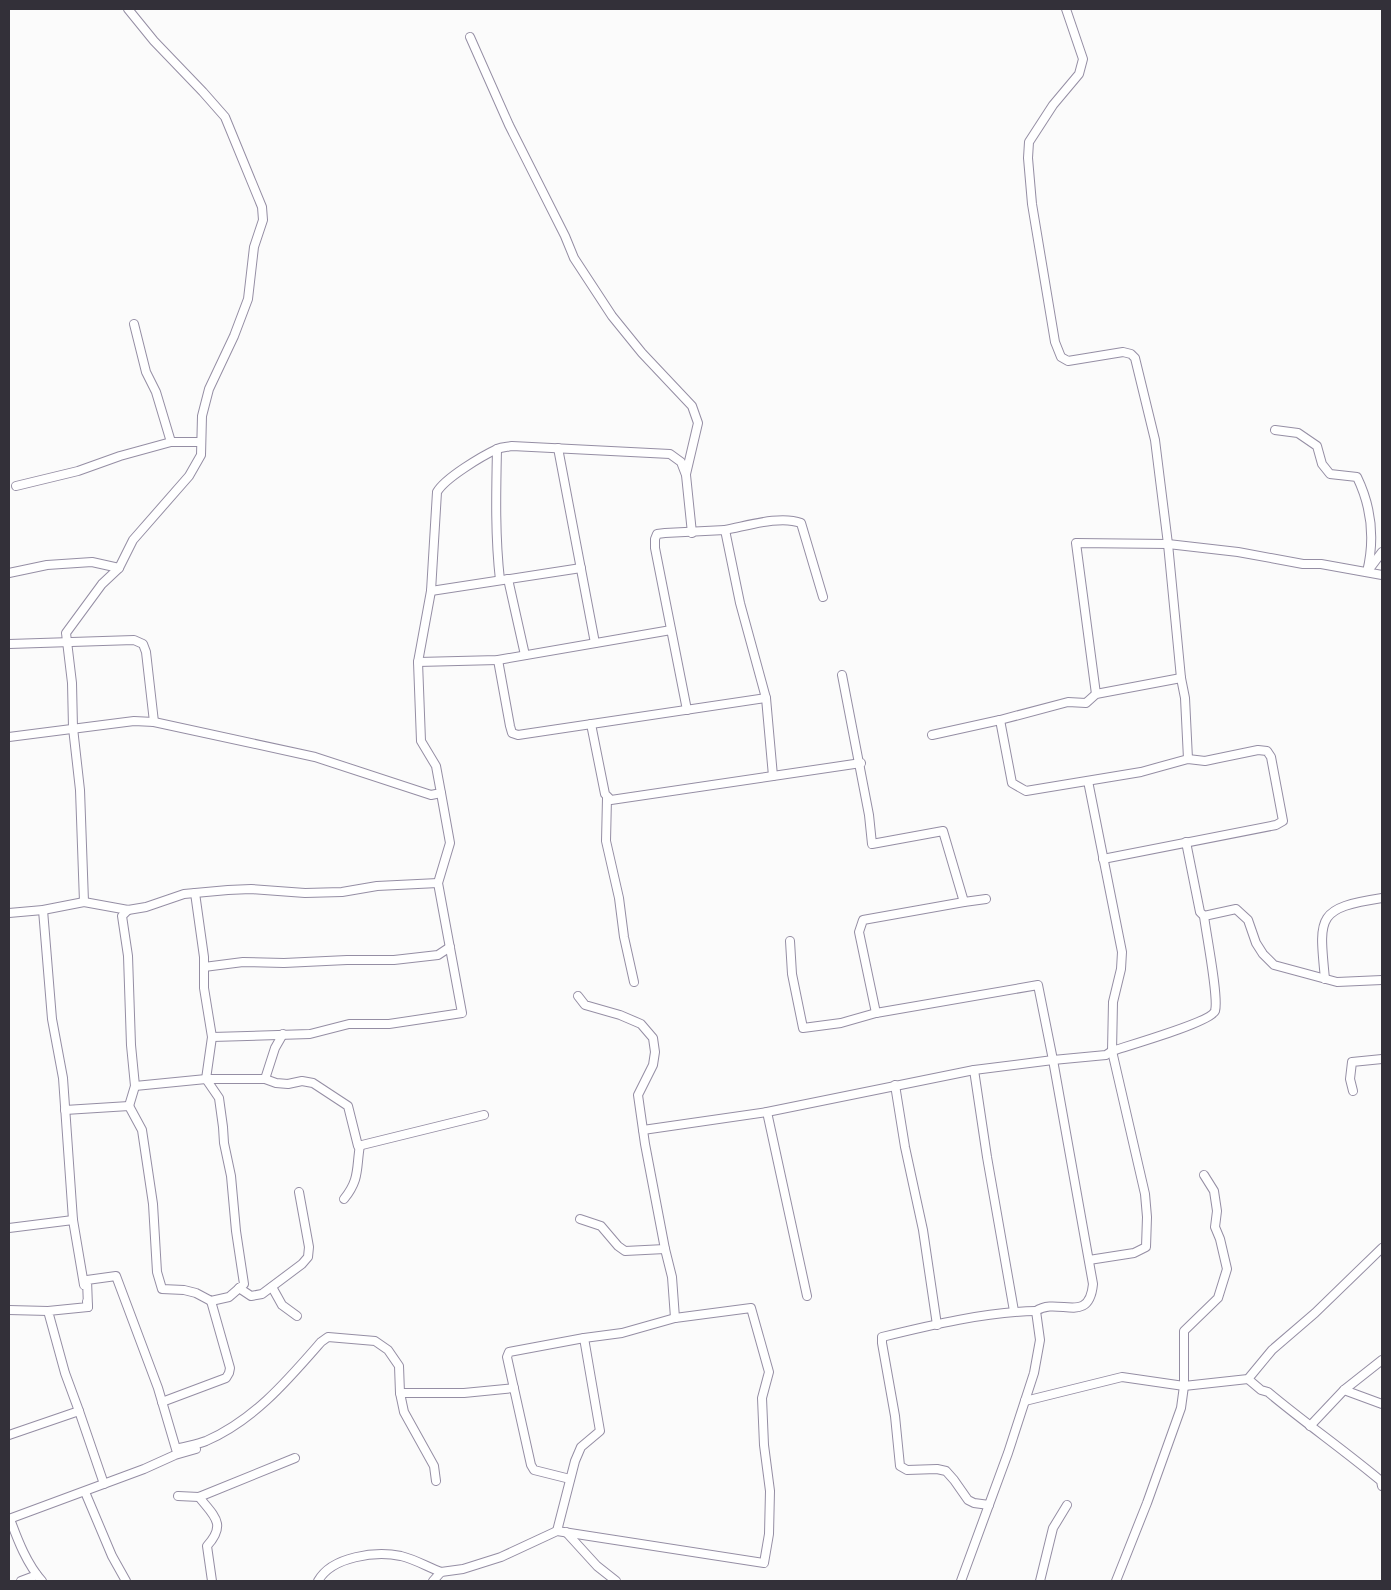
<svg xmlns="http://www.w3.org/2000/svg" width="1391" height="1590" viewBox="0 0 1391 1590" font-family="Cabin,sans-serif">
<rect width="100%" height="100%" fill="#fbfbfb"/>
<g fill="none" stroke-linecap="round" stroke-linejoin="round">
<g stroke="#958ea4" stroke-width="10">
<g id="minor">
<path d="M1066,9L1083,59L1079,74L1053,105L1029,142L1028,158L1032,204L1055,342L1061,357L1068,361L1123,352L1131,354L1135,358L1155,440L1168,544L1181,678L1185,698L1188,759"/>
<path d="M470,37L509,125L565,236L574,258L612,316L642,353L692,406L698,423L686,474"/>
<path d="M134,324L146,372L156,392L171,442"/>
<path d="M1275,430L1298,433L1317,446L1322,464L1330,474L1357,477C1372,508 1375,539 1367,572"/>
<path d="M558,448L595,643"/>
<path d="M497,449C496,494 495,536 500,580"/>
<path d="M16,486L78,471L120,456L171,442H201"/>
<path d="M725,530C747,526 780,515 801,523L823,597"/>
<path d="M1370,568L1382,552"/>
<path d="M9,573L47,565L92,562L119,568"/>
<path d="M508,579L525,655"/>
<path d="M431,591L581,568"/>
<path d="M9,644L134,640L143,644L146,652L154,722"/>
<path d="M498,660L510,726L512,733L518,735L766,698"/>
<path d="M418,662L498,660L671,630"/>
<path d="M842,675L869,815L872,844L943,831L964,902"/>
<path d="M1096,694L1076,543L1168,544L1238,552L1303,564H1321L1382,575"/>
<path d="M687,710L655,548V539L657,534L665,533L725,530L740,603L766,698L773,776"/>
<path d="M1000,720L1012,783L1026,791L1141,772L1188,759L1205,761L1258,750L1267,751L1271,757L1283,821L1276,825L1103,859"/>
<path d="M591,724L605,794L611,800L861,763"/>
<path d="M932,735L1000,720L1068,702L1086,703L1096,694L1181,678"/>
<path d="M9,737L134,721L154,722L315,757L431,795L441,793L436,766L421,741L418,662L431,591L437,492C445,478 482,456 497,449C502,447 507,447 512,446L670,454L681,462L686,475L692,533"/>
<path d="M607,798L606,841L619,898L624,937L634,982"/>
<path d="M84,902L80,790L73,728L72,683L66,633L102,584L119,568L133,540L189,476L201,455L202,416L209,389L234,336L248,299L254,247L263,220L262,207L225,117L203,92L154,41L128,9"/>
<path d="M43,910L52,1019L63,1078L73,1220"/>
<path d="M128,910L122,916L128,956L131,1045L135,1086L129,1106"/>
<path d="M9,913L43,910L84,902L128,910L146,907L184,894L228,890L251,889L305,893L342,892L377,886L438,883"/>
<path d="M1204,916L1236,909L1248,920L1256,943L1263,954L1274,965L1337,982L1382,980"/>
<path d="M790,941L792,974L803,1028L841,1023L876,1013L1038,985L1053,1060L1093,1284C1089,1326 1058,1296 1036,1311L1040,1340L1034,1373L1008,1453L961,1581"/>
<path d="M204,967L243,962L284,963L347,960H394L438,955L450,947"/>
<path d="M1325,979C1319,917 1316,908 1382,898"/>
<path d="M578,996L585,1005L620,1015L641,1024L653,1038L655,1052L653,1065L638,1095L645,1144L665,1249L672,1277L675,1318"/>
<path d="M876,1013L859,932L863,920L964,902L986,899"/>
<path d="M212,1037L310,1034L349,1024H389L462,1013L438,883L450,843L441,793"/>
<path d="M974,1070L987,1157L1014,1311"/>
<path d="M265,1079L275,1048L283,1034"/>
<path d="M895,1085L905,1147L923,1230L937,1325"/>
<path d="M135,1086L206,1079H265L276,1083L288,1084L302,1081L313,1083L348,1106L358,1146L484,1115"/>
<path d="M1353,1091L1350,1079L1352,1062L1382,1059"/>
<path d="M65,1110L129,1106L142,1130L153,1204L157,1272L162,1289L184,1290L196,1293L211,1301L229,1297L244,1284L236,1231L231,1176L224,1143L223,1127L219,1098L206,1079L212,1037L204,988V957L195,893"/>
<path d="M767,1112L807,1296"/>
<path d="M643,1130L767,1112L974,1070L1053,1060L1106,1055L1112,1051L1113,1002L1121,969L1122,952L1088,781"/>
<path d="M344,1199C360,1179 356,1169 360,1145"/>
<path d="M580,1219L601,1226L618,1246L625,1251L665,1249"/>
<path d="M9,1228L73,1220L84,1285"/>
<path d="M1089,1260L1134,1253L1146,1247L1147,1217L1145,1194L1112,1051C1127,1046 1211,1022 1215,1011C1219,998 1206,933 1204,916L1200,912L1186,842"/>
<path d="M272,1287L282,1305L297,1316"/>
<path d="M239,1288L251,1296L262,1294L302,1264L308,1257L309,1247L299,1192"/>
<path d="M88,1307L87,1280L116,1276L158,1388L176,1449C185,1446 196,1445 206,1441C254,1420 287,1381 321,1342L328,1337L375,1341L388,1350L399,1366L400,1393L404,1412L434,1466L436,1481"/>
<path d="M9,1310L48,1311"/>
<path d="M1248,1379L1261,1390L1268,1392C1305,1423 1344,1450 1381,1481L1382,1486"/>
<path d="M1344,1390L1382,1404"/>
<path d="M400,1393H464L514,1388"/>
<path d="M1025,1401L1122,1377L1184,1386L1248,1379L1272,1350L1315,1313L1382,1248"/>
<path d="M162,1402L226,1378L229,1373L230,1368L211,1301"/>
<path d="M79,1411L104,1484"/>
<path d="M1310,1426L1344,1390L1382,1360"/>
<path d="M9,1435L79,1411L65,1373L48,1311L88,1307L87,1302"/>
<path d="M85,1492L112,1556L126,1581"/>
<path d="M178,1496L199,1497L295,1458"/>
<path d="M199,1497C214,1516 227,1524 207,1546L212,1581"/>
<path d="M989,1505L974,1503L968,1500L954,1480L946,1471L937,1469L907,1470L900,1466L895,1416L882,1343V1337C931,1325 986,1312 1036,1311"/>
<path d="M9,1519L144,1469L175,1455L196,1449"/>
<path d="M10,1519C18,1541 27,1564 42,1581"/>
<path d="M557,1531L575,1461L581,1447L600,1431L584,1338"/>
<path d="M566,1532L597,1566L616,1581"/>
<path d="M21,1581L37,1575"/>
<path d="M318,1581C332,1556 376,1551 401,1556C414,1559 428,1567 441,1572"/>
<path d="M433,1581L441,1572L463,1569L501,1557L557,1531L764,1563L769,1534L770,1491L764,1445L762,1398L769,1372L751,1308L675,1318L622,1333L584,1338L509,1352L507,1357L531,1465L534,1470L570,1479"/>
<path d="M1040,1581L1053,1528L1067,1505"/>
<path d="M1116,1581L1147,1503L1181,1408L1184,1386V1331L1218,1298L1227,1269L1220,1239L1215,1227L1217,1211L1214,1191L1204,1175"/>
</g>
</g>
<use href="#minor" stroke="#fff" stroke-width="8"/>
</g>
<rect width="1391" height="1590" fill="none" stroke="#333039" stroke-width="20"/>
</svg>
